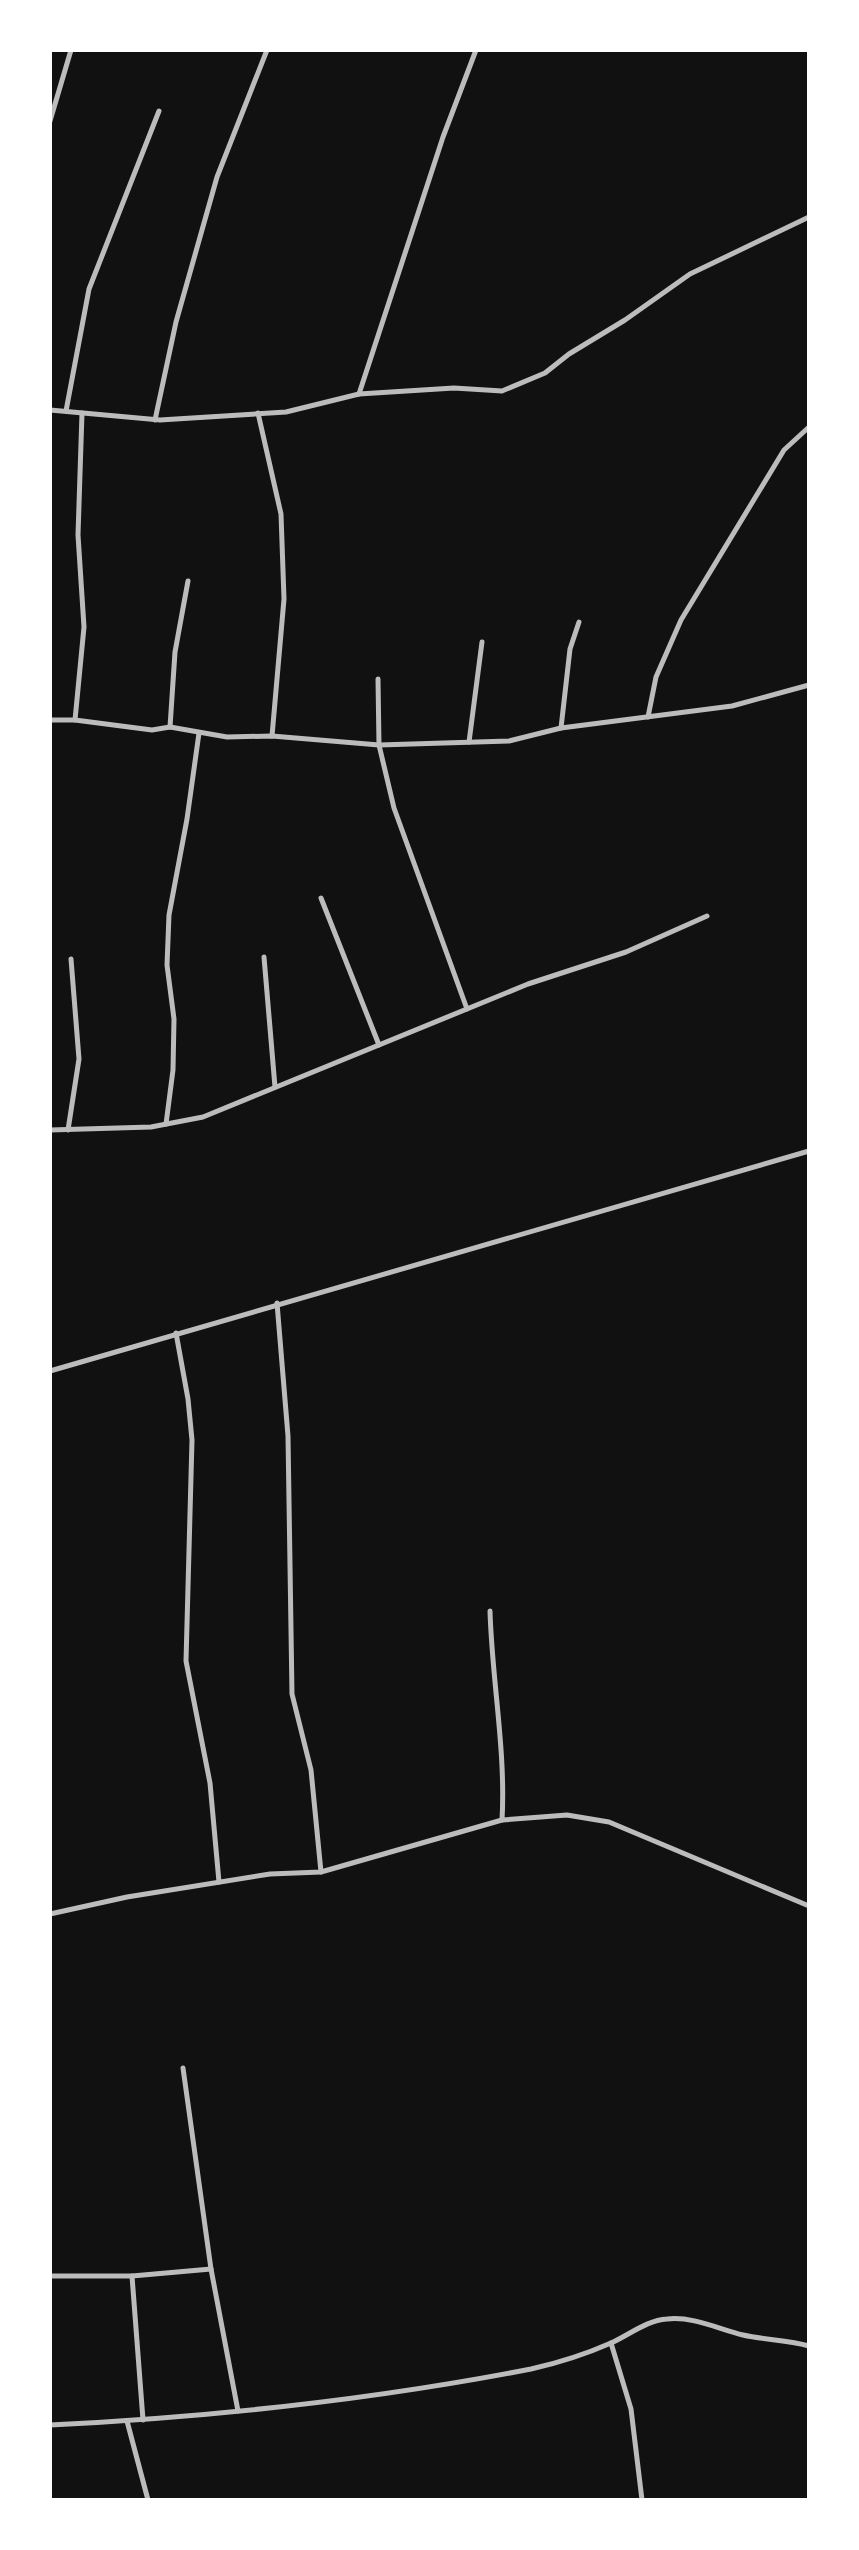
<svg xmlns="http://www.w3.org/2000/svg" width="859" height="2550" viewBox="0 0 859 2550" font-family="'Crimson Pro',serif">
<rect width="100%" height="100%" fill="#111"/>
<g fill="none" stroke-linecap="round" stroke-linejoin="round">
<g stroke="#bcbcbc" stroke-width="5">
<path d="M50,121L71,50"/>
<path d="M359,394L443,137L476,50"/>
<path d="M50,410L160,420L286,412L359,394L454,388L502,391L545,373L569,354L625,320L690,274L809,217"/>
<path d="M66,411L89,289L159,111"/>
<path d="M258,413L281,514L284,599L272,736"/>
<path d="M155,420L176,322L217,177L267,50"/>
<path d="M378,679L379,745L394,808L467,1009"/>
<path d="M648,717L656,677L681,620L784,450L809,427"/>
<path d="M50,720H75L152,730L170,727L227,737L272,736L379,745L509,741L561,728L732,706L809,685"/>
<path d="M75,720L84,627L78,535L82,413"/>
<path d="M170,727L175,652L188,581"/>
<path d="M561,728L570,649L579,622"/>
<path d="M469,742L482,642"/>
<path d="M321,898L379,1045"/>
<path d="M264,957L275,1087"/>
<path d="M166,1124L173,1070L174,1019L167,965L169,915L187,819L199,733"/>
<path d="M50,1130L151,1127L203,1117L528,984L626,952L707,916"/>
<path d="M68,1130L79,1059L71,959"/>
<path d="M277,1303L288,1436L292,1694L311,1770L321,1872"/>
<path d="M176,1333L188,1399L192,1440L186,1661L210,1783L219,1882"/>
<path d="M50,1371L809,1151"/>
<path d="M490,1611C492,1681 506,1751 502,1820"/>
<path d="M50,1914L127,1897L270,1874L321,1872L502,1820L567,1815L609,1822L809,1906"/>
<path d="M183,2068L211,2269L238,2411"/>
<path d="M50,2276H132L211,2269"/>
<path d="M132,2276L143,2420"/>
<path d="M611,2343L631,2409L642,2500"/>
<path d="M127,2421L148,2500"/>
<path d="M50,2425C212,2417 372,2400 531,2369C558,2363 586,2354 611,2343C629,2335 647,2320 667,2319C692,2316 719,2329 743,2335C765,2340 788,2340 809,2346"/>
</g>
</g>
<rect width="859" height="2550" fill="none" stroke="#ffffff" stroke-width="104"/>
</svg>
